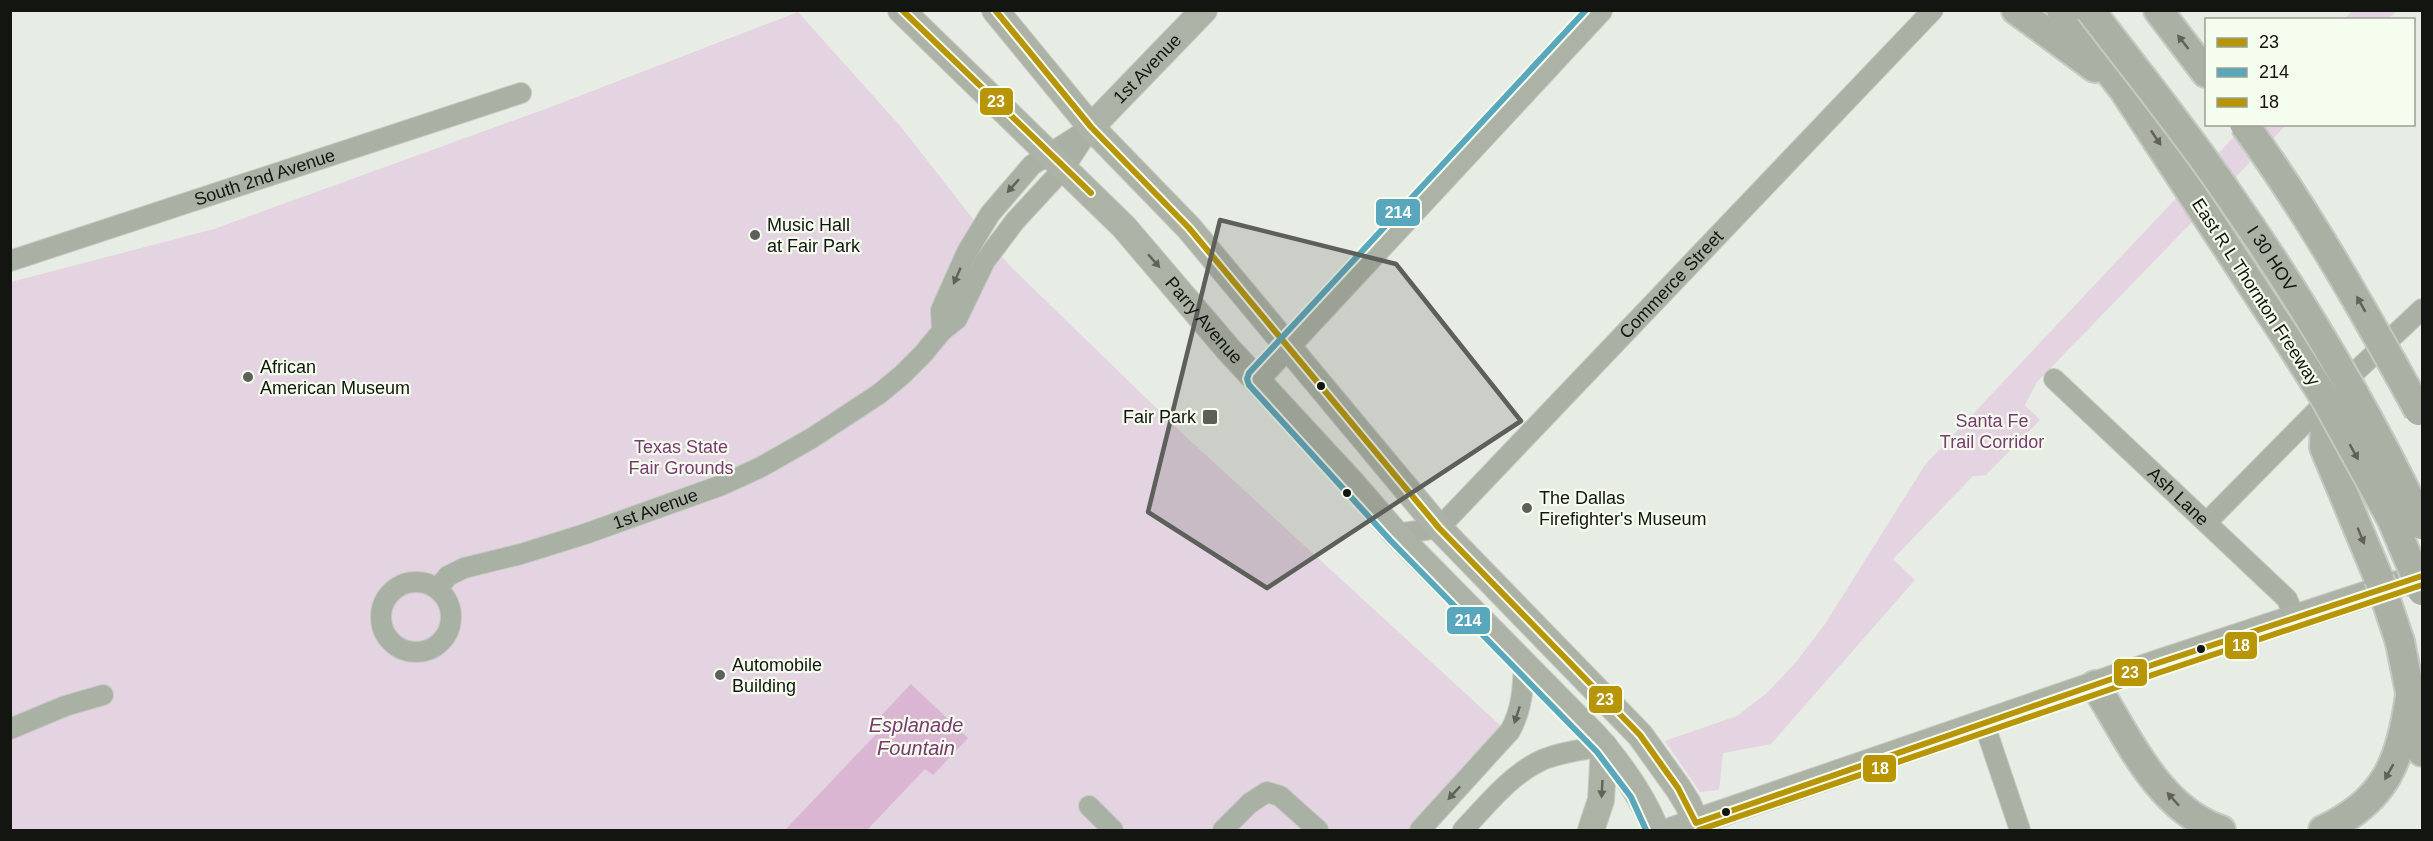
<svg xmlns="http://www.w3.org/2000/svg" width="2433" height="841" viewBox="0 0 2433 841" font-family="Helvetica,sans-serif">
<rect width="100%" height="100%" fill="#e7ece4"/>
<g fill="#e4d3e0">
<path d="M2352,11V10L2397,11L2388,19H2344Z"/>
<path d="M798,12L901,127L1009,265L1183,434L1502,727L1409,830H11V282L214,229L548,108Z"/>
<path d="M2245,125H2286L2037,382L2025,405L2040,420L1986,475L1973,476L1893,559L1915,580L1771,744L1723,753L1719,790L1700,792L1665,741L1737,716L1767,693L1797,661L1825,624L1925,465Z"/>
</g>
<path fill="#dab6d3" d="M911,684L968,738L933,775L925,769L867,830H785L882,728L876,721Z"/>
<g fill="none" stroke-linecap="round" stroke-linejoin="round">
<g stroke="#c5c9c3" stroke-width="22">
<g id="minor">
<path id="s1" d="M10,261L521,93"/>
<path d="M942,331L941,310L967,252L990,214L1032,165L1087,130"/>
<path id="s2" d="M2054,379L2287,599L2295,618"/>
<path d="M2207,522L2352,375L2422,309"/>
<path id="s3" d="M1396,534L1439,528L1933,10"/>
<circle cx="416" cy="617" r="35"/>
<path id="s4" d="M438,588L448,576L464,568L521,554L585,534L722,485L761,467L812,438L879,394L902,375L923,354L942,331L957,319L985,261L1015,221L1064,168L1091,127"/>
<path d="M1984,723L2020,830"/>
<path d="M10,729L65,706L103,695"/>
<path d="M1089,806L1113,830"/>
<path d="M1223,830L1250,803L1267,792L1280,796L1318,830"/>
<path d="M1420,830L1510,731C1522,710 1523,688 1524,666"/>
<path d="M1463,830C1486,806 1509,776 1540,761C1559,752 1583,750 1604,746"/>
</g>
</g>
<g stroke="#c5c9c3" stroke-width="28">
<g id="major">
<path id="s5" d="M901,10L1124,227L1228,349L1351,482L1396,534L1593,734C1619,763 1641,793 1656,830"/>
<path d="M995,10L1091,127L1189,228L1439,528L1640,735L1678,788L1688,804L1699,830"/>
<path id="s6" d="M1091,127L1204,10"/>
<path d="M1256,379L1599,10"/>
<path d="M1591,830L1601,800L1604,746"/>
<path d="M1673,830L2158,663L2422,576"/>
</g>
</g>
<g stroke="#c5c9c3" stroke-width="32">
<g id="highway">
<path d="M2016,10L2095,68"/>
<path d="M2061,10L2123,89L2286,337"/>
<path d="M2158,10L2206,73"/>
<path d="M2326,400L2324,447L2379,579"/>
<path d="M2400,642L2422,752"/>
<path d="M2095,685C2128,737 2158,809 2221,830"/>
<path d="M2323,830C2386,801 2400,762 2410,696"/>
</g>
</g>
<use href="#minor" stroke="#a9b0a4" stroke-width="20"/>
<use href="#major" stroke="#acb2a5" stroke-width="26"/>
<use href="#highway" stroke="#aab0a4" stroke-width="28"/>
<g stroke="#c5c9c3" stroke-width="32" stroke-linecap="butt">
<g id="highway-bridge">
<path id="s7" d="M2090,10C2135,69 2182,127 2224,188C2299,295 2367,408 2422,525"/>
<path d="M2244,124C2310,215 2365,313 2419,411"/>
<path d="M2286,337L2326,400L2392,520L2422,591"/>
<path d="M2379,579L2400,642"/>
</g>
</g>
<use href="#highway-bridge" stroke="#aab0a4" stroke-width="28"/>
<g stroke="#f4fdee" stroke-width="10">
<g id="bus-1">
<path d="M902,10L1091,193"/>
<path d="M995,10L1091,127L1189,228L1439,528L1640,735L1678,788L1696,823L2158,663L2422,576"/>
</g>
</g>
<g stroke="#f4fdee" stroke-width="10">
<path id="bus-2" d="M1586,10L1249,373L1247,379L1249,385L1390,540L1597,752L1631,797L1646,830"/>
</g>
<g stroke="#f4fdee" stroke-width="10">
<path id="bus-3" d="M1699,830L2161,672L2422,585"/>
</g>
<use href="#bus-1" stroke="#b89505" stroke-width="6"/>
<use href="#bus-2" stroke="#59a7bc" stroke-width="6"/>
<use href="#bus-3" stroke="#b89505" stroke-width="6"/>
</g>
<defs><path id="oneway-solid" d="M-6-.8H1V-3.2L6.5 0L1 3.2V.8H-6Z" transform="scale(1.5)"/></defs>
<g fill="#5e625a">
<use href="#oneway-solid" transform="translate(2183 42) rotate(-128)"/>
<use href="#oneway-solid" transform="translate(2156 138) rotate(56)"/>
<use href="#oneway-solid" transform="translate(1013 186) rotate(132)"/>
<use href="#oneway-solid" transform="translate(957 276) rotate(114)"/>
<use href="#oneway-solid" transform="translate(2361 304) rotate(-119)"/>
<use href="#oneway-solid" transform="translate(2354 452) rotate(61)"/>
<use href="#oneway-solid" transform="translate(2361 536) rotate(68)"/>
<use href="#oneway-solid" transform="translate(1517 715) rotate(108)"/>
<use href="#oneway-solid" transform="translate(2389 772) rotate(119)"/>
<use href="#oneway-solid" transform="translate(1454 793) rotate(133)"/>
<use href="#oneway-solid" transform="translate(2173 799) rotate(-132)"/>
</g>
<g fill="#5f645a">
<use href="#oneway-solid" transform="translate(1154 261) rotate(49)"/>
<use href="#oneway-solid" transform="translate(1602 789) rotate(93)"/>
</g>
<path fill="#5d605a" fill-opacity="0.2" stroke="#5d605a" stroke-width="4.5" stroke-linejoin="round" d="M1220,220L1396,264L1521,421L1267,588L1148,512Z"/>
<g fill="#5d605a" stroke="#f4fdee" stroke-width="2">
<circle cx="755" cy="235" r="6"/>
<circle cx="248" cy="377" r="6"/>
<rect x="1202" y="409" width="16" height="16" rx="3"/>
<circle cx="1527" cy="508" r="6"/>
<circle cx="720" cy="675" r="6"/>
</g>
<g fill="#121510" stroke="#f4fdee" stroke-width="2">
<circle cx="1321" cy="386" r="5"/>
<circle cx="1347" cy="493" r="5"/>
<circle cx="2201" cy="649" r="5"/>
<circle cx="1726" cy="812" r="5"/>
</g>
<g text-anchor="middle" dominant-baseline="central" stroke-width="4.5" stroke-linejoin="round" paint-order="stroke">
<g font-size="18" fill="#121510" stroke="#f4fdee">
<text stroke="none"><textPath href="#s6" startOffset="81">1st Avenue</textPath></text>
<text stroke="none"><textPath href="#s1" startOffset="268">South 2nd Avenue</textPath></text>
<text stroke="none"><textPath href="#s7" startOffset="308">I 30 HOV</textPath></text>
<text stroke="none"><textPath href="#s3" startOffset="380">Commerce Street</textPath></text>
<text transform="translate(2256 292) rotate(57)">East R L Thornton Freeway</text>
<text stroke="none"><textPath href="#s5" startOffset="434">Parry Avenue</textPath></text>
<text stroke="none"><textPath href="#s2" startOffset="171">Ash Lane</textPath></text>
<text stroke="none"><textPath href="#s4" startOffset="234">1st Avenue</textPath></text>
</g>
<g font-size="18" fill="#121510" stroke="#f4fdee" text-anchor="start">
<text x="767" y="225">Music Hall<tspan x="767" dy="21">at Fair Park</tspan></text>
<text x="260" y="367">African<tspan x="260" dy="21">American Museum</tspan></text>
<text x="1196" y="417" text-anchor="end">Fair Park</text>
<text x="1539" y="498">The Dallas<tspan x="1539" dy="21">Firefighter's Museum</tspan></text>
<text x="732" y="665">Automobile<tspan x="732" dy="21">Building</tspan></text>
</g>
<g font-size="18" fill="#7a3a72" stroke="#f4fdee">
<text x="1992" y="421">Santa Fe<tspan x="1992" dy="21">Trail Corridor</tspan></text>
<text x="681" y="447">Texas State<tspan x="681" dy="21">Fair Grounds</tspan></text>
</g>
<g font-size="20" font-style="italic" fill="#793971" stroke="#f4fdee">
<text x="916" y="725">Esplanade<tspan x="916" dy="23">Fountain</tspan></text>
</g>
</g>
<g stroke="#f4fdee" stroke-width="2">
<rect x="979" y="87" width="35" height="29" rx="6" fill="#b89505"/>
<rect x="1375" y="198" width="46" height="29" rx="6" fill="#59a7bc"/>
<rect x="1446" y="606" width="45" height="29" rx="6" fill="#59a7bc"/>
<rect x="2224" y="631" width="34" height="29" rx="6" fill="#b89505"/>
<rect x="2113" y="658" width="35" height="29" rx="6" fill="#b89505"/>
<rect x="1588" y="685" width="35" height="29" rx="6" fill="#b89505"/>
<rect x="1862" y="754" width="35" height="29" rx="6" fill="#b89505"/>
</g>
<g font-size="16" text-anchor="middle" font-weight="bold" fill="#fff">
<text x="996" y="107">23</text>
<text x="1398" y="218">214</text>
<text x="1468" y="626">214</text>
<text x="2241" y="651">18</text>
<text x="2130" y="678">23</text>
<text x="1605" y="705">23</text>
<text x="1880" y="774">18</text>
</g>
<rect width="2433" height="841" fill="none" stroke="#121510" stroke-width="24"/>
<rect x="2205" y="18" width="210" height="108" fill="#f4fdee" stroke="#9aa095" stroke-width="1.5"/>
<rect x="2217" y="38" width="30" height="9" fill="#b89505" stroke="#9aa095" stroke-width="1.5"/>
<text x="2259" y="48" font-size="18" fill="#121510">23</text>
<rect x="2217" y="68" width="30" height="9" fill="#59a7bc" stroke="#9aa095" stroke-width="1.5"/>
<text x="2259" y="78" font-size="18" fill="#121510">214</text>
<rect x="2217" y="98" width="30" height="9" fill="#b89505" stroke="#9aa095" stroke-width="1.5"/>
<text x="2259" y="108" font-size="18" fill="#121510">18</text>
</svg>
